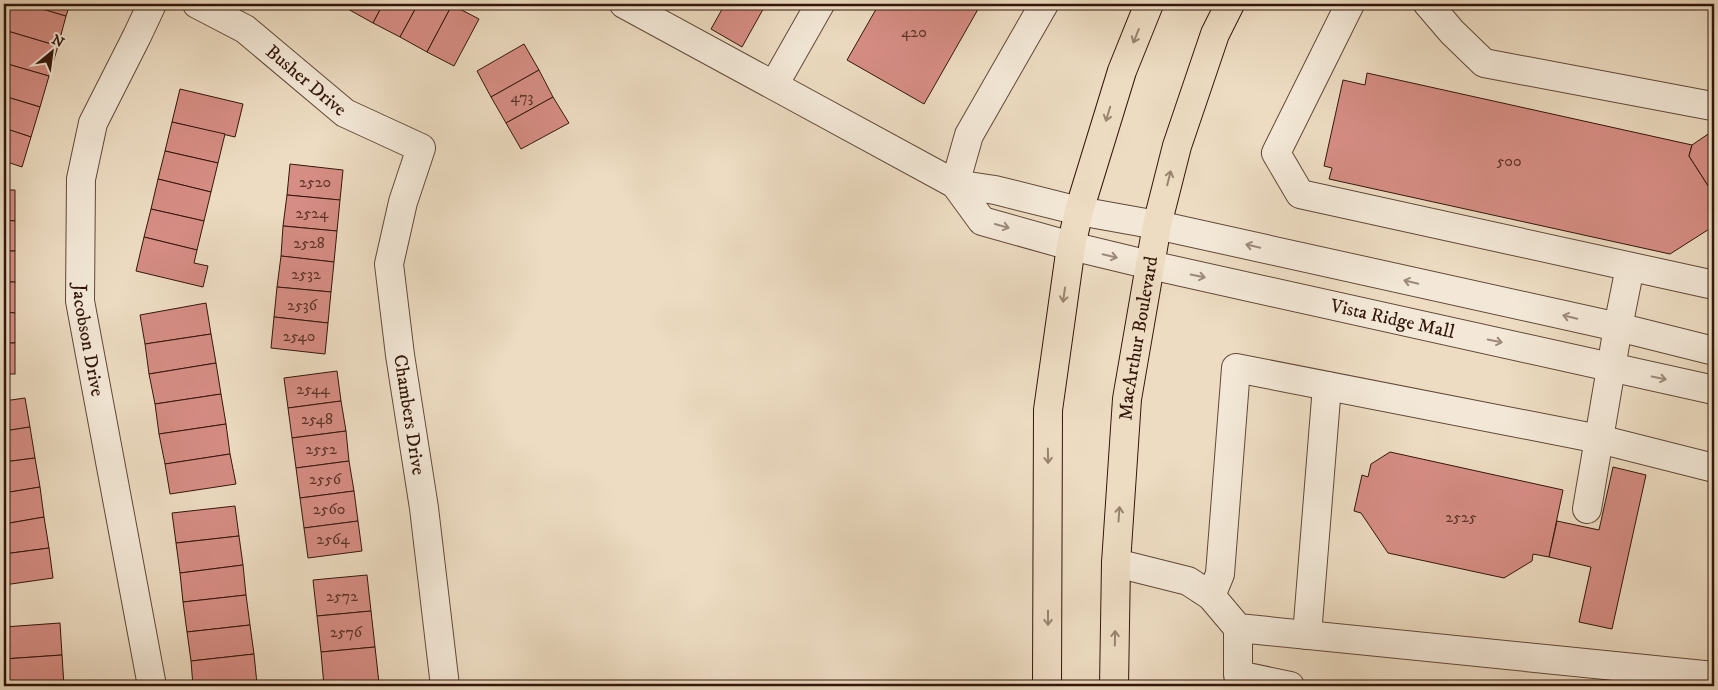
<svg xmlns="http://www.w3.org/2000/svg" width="1718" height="690" viewBox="0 0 1718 690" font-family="'IM FELL DW Pica',serif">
<rect width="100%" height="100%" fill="#eddcc2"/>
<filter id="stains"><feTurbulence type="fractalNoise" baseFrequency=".004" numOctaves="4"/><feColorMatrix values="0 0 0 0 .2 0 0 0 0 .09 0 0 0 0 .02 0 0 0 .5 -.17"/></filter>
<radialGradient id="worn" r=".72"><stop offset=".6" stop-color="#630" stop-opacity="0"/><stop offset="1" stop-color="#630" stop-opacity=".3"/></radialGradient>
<g fill="#d68d84" stroke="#33160a">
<path d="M4,4H26L66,16L58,46L4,30Z"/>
<path d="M26,4H70L66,16Z"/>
<path d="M349,4H383L373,23L346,8Z"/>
<path d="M383,4H418L400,37L373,23Z"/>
<path d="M418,4L452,5L427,52L400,37Z"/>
<path d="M725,4H766L742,47L711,29Z"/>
<path d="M879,4H981L924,104L847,60Z"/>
<path d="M452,5L479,19L454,66L427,52Z"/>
<path d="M4,30L58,46L49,76L4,63Z"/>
<path d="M524,44L539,70L491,97L477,71Z"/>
<path d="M4,63L49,76L40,107L4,96Z"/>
<path d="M539,70L553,97L506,123L491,97Z"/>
<path d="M1367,73L1692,145L1689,156L1714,195V226L1670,254L1329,179L1332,168L1324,166L1343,80L1365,85Z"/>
<path d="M180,89L243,104L235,137L172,122Z"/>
<path d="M4,96L40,107L31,137L4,128Z"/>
<path d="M553,97L569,123L521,149L506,123Z"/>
<path d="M172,122L225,134L218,163L165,151Z"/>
<path d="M4,128L31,137L22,167L4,161Z"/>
<path d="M1714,130V195L1689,156L1692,145Z"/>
<path d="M165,151L218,163L211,192L158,179Z"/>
<path d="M290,164L343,170L340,200L287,195Z"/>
<path d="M158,179L211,192L204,221L151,209Z"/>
<path d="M4,190H15V221L4,220Z"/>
<path d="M287,195L340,200L337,231L283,226Z"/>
<path d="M151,209L204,221L197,250L144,237Z"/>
<path d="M4,220L15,221V251H4Z"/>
<path d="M283,226L337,231L334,262L281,256Z"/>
<path d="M144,237L197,250L194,263L208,266L203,287L136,271Z"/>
<rect x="4" y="251" width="11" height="31"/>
<path d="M281,256L334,262L331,292L277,287Z"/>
<path d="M4,282H15V313L4,312Z"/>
<path d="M277,287L331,292L328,323L274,317Z"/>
<path d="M206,303L211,334L145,344L140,315Z"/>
<path d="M4,312L15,313V343H4Z"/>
<path d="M274,317L328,323L325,354L271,348Z"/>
<path d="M211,334L216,363L149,374L145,344Z"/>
<rect x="4" y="343" width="11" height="31"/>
<path d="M216,363L221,394L155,404L149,374Z"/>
<path d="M337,371L341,401L288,408L284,378Z"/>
<path d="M221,394L226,424L159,434L155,404Z"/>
<path d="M25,398L30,427L4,431V401Z"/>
<path d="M341,401L346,431L292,438L288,408Z"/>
<path d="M226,424L230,454L165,464L159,434Z"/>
<path d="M30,427L35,458L4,462V431Z"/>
<path d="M346,431L349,461L296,468L292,438Z"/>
<path d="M1390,452L1563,490L1549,557L1533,554L1532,561L1504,578L1388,553L1361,513L1354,511L1362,475L1368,477L1371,464Z"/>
<path d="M230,454L236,484L170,494L165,464Z"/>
<path d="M35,458L40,487L4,493V462Z"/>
<path d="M349,461L354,491L300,498L296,468Z"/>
<path d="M1613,467L1646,475L1612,629L1579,622L1591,567L1549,557L1557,521L1599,530Z"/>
<path d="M40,487L44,517L4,524V493Z"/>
<path d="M354,491L358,521L304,528L300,498Z"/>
<path d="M235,506L239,536L176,543L172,513Z"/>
<path d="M44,517L49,548L4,554V524Z"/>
<path d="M358,521L362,551L308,558L304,528Z"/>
<path d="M239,536L243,565L180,573L176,543Z"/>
<path d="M49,548L53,578L4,585V554Z"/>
<path d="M243,565L246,595L183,602L180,573Z"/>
<path d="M367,575L371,611L317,616L313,580Z"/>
<path d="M246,595L250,625L187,632L183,602Z"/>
<path d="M371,611L375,647L321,652L317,616Z"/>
<path d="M60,623L62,655L4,659V627Z"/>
<path d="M250,625L254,654L191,661L187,632Z"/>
<path d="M375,647L379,683L348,686H324L321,652Z"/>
<path d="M254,654L257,684L237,686H193L191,661Z"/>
<path d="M62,655L64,686H4V659Z"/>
<path d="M379,683V686H348Z"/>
</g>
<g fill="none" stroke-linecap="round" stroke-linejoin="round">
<g stroke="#624838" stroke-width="30">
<g id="minor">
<path id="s1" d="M152,4L137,36L93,123L81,179L80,301L152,686"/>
<path id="s2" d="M197,4L245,29L345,113L421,148L403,202L389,264L400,355L424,508L445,686"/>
<path d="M624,4L955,184L995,190L1079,211L1157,225L1618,327L1714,351"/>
<path d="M1350,4L1276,153L1300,194L1714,285"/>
<path d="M1428,4L1452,32L1484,63L1712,106L1714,105"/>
<path d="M774,85L820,4"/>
<path id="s3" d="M955,184L982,221L1071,246L1150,265L1714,390"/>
<path d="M955,184L969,135L1044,4"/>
<path d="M1587,509L1618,327L1630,267"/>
<path d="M1116,563L1188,581L1211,596L1238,628L1714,676"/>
<path d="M1211,596L1220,574L1236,368L1599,439L1714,468"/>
<path d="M1238,628V675L1290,686"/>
<path d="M1307,635L1327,386"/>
</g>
</g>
<g stroke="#33160a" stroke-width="30">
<g id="major">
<path d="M1047,686L1048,410L1071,246L1079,211L1122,71L1149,4"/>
<path id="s4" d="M1114,686L1116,563L1127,399L1157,225L1177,146L1215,34L1230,4"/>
</g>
</g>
<use href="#minor" stroke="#f3e8d7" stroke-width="28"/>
<use href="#major" stroke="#eddcc2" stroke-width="28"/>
</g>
<defs><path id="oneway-shaft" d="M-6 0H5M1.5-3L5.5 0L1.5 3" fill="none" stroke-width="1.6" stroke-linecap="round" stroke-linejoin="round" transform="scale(1.25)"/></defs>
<g stroke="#99836f">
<use href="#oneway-shaft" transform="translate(1136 36) rotate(112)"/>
<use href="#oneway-shaft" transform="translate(1108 114) rotate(107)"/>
<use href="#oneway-shaft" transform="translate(1169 178) rotate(-76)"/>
<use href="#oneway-shaft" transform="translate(1064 295) rotate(98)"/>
<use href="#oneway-shaft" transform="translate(1048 456) rotate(89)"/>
<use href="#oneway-shaft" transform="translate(1119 514) rotate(-86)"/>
<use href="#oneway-shaft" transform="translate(1048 618) rotate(90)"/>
<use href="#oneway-shaft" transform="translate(1115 638) rotate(-89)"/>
</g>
<g stroke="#9d8a7b">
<use href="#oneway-shaft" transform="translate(1002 226) rotate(16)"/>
<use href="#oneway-shaft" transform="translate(1253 246) rotate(-167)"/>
<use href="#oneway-shaft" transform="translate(1110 256) rotate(13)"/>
<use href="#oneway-shaft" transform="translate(1198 276) rotate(12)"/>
<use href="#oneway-shaft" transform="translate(1411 282) rotate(-167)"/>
<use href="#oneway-shaft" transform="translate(1570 317) rotate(-167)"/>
<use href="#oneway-shaft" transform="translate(1495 341) rotate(12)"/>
<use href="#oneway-shaft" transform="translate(1659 378) rotate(12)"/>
</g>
<g text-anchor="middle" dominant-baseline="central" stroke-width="5" stroke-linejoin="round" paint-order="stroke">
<g font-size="16" fill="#5c3428">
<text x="914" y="32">420</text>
<text x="522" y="97">473</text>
<text x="1509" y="161">500</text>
<text x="315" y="182">2520</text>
<text x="312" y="213">2524</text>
<text x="309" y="243">2528</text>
<text x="306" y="274">2532</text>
<text x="302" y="305">2536</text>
<text x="299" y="336">2540</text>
<text x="313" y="389">2544</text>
<text x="317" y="419">2548</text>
<text x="321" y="449">2552</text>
<text x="325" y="479">2556</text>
<text x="329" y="509">2560</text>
<text x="1461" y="517">2525</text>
<text x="333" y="539">2564</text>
<text x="342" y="596">2572</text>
<text x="346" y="632">2576</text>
</g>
<g font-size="19" fill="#33160a" stroke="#f3e8d7">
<text stroke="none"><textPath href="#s2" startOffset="134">Busher Drive</textPath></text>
<text stroke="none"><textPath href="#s3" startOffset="468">Vista Ridge Mall</textPath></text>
<text stroke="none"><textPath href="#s4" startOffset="349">MacArthur Boulevard</textPath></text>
<text stroke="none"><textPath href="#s1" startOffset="352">Jacobson Drive</textPath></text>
<text stroke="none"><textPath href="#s2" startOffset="541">Chambers Drive</textPath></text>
</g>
</g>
<rect width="1718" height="690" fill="none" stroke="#eddcc2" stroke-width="20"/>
<rect x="5" y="5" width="1708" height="680" fill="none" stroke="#33160a" stroke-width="2.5"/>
<rect x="10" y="10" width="1698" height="670" fill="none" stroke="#33160a"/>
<g transform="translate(52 52) rotate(29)" stroke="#f3e8d7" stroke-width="4" paint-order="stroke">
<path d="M0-4L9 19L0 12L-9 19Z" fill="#33160a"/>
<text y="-8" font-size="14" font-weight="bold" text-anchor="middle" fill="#33160a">N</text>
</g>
<rect width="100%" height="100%" filter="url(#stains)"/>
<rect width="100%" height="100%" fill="url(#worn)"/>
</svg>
